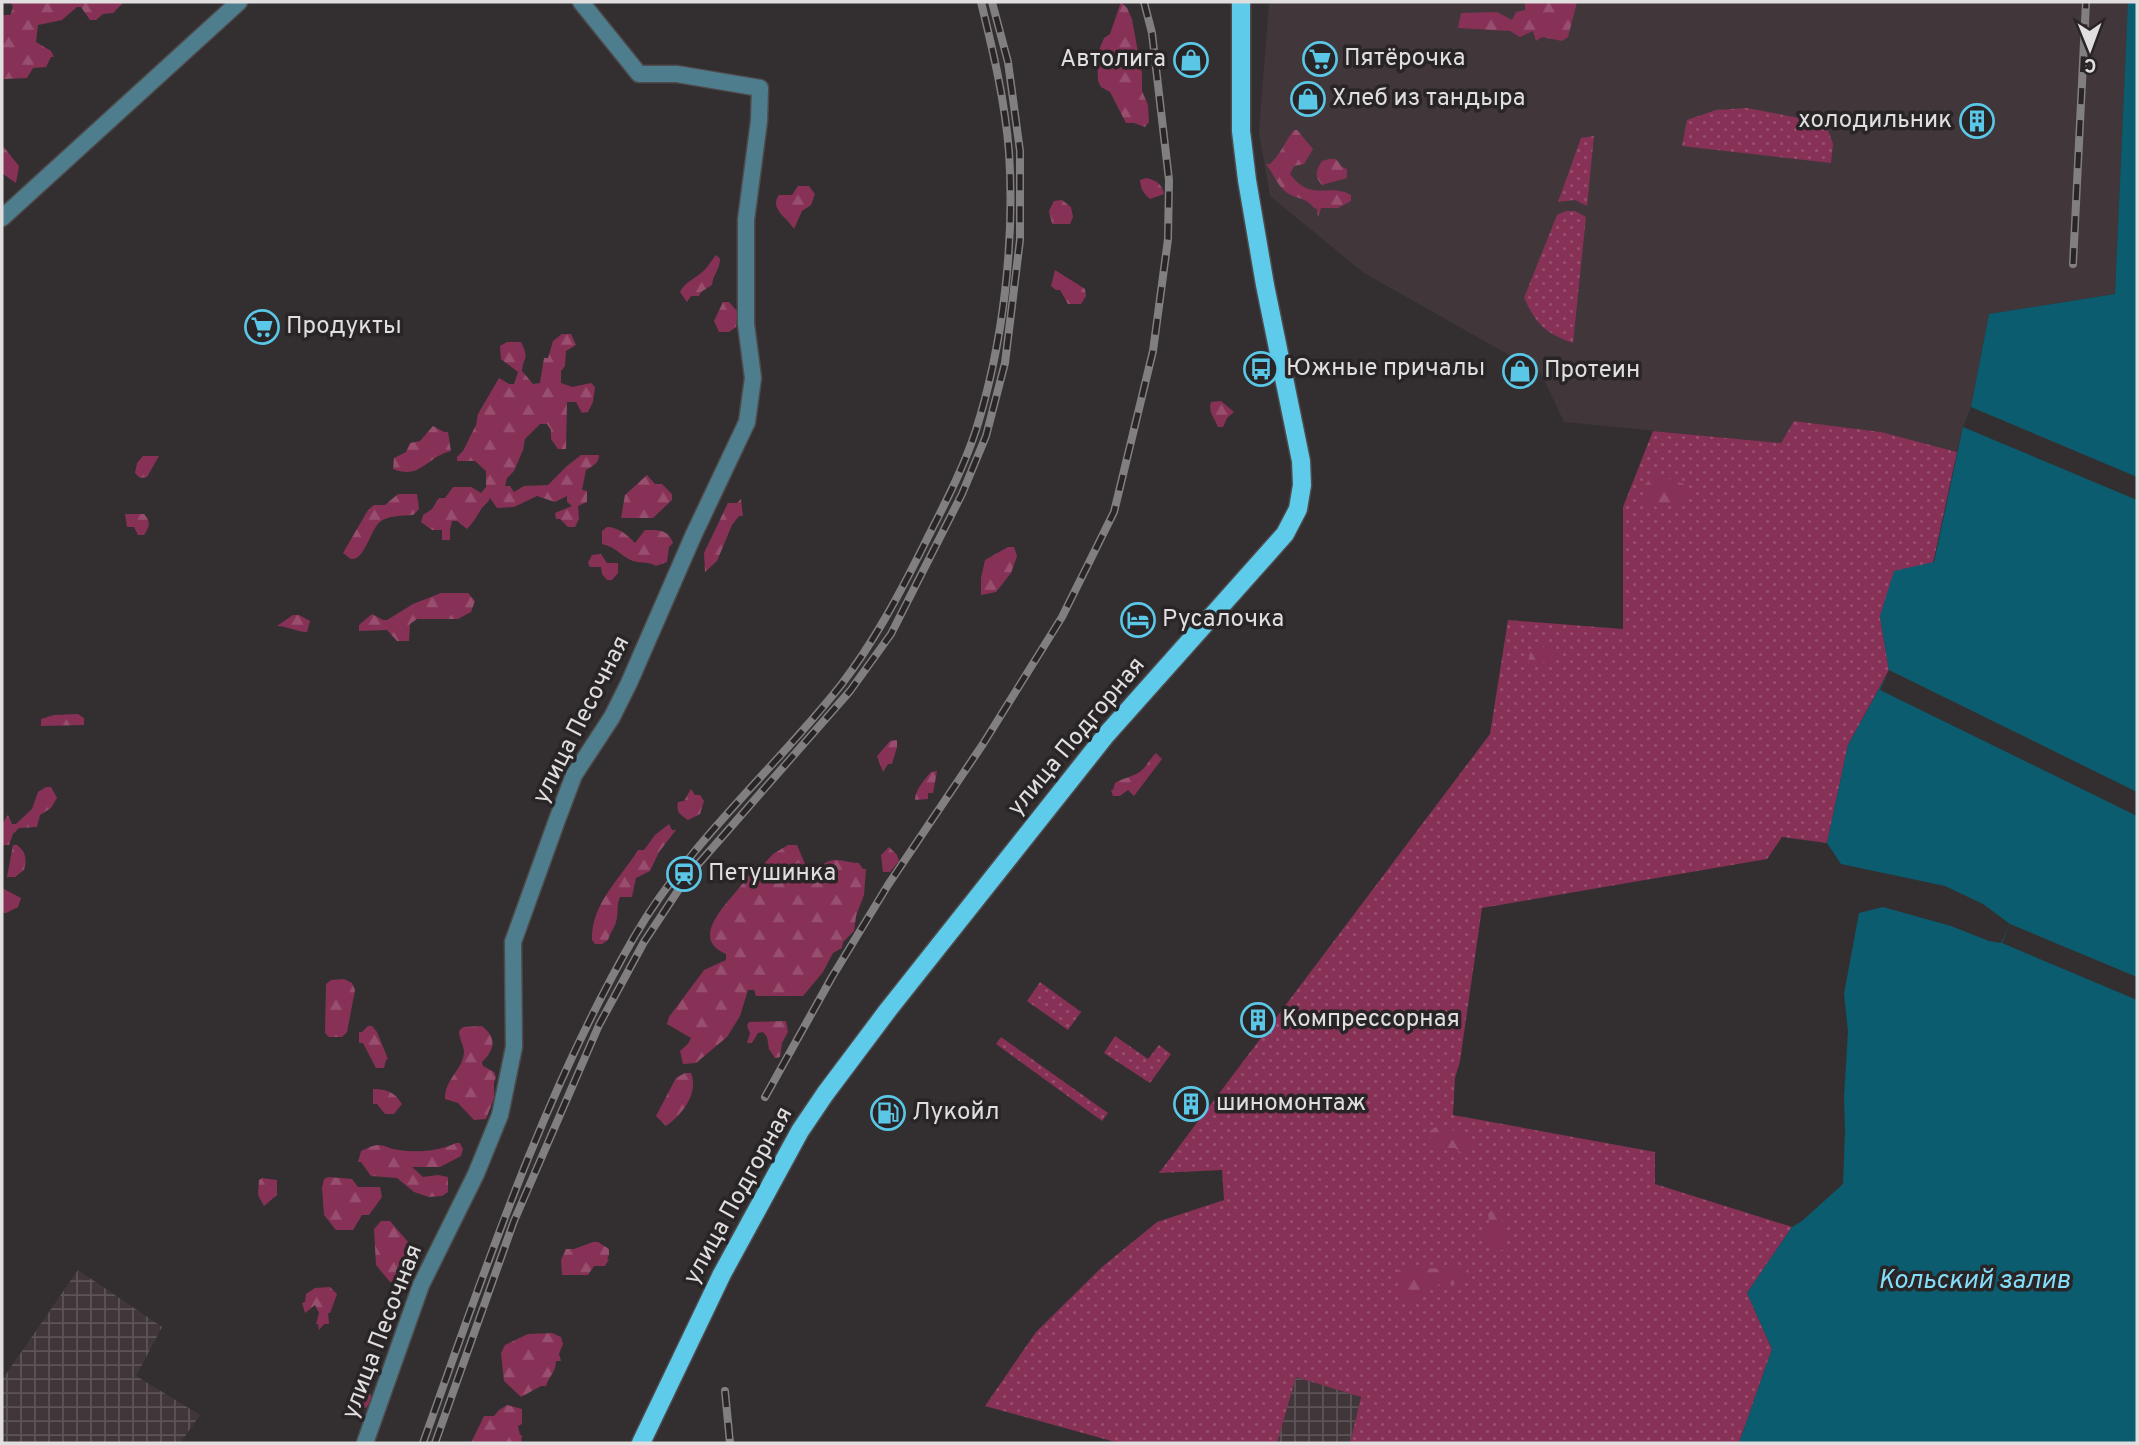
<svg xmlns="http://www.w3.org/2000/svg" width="2139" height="1445" viewBox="0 0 2139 1445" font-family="Overpass,sans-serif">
<defs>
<pattern id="industrial-grid" width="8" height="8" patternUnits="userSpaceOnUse" patternTransform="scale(1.75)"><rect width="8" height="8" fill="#41373a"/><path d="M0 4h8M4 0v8" fill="none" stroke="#5c5456"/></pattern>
<pattern id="grass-dots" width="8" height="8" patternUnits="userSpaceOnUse" patternTransform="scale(1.75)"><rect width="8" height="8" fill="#873156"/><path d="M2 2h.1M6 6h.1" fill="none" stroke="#984e6e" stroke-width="1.8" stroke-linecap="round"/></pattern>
<pattern id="forest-firs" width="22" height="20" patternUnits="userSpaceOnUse" patternTransform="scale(1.75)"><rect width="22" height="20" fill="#873156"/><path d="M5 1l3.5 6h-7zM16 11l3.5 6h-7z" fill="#984e6e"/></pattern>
</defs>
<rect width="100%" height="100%" fill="#332f30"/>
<path fill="#41373a" d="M1269,2H2128L2115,294L1989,314L1971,407L1963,427L1957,452L1881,432L1795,421L1781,443L1564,422L1541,373L1364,273L1270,196L1259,133Z"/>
<g fill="url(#industrial-grid)">
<path d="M78,1270L162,1327L136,1376L200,1415L180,1443H2V1380Z"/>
<path d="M1296,1377L1361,1397L1350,1443H1277Z"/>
</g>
<g fill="url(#grass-dots)">
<path d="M1747,108L1825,123L1833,144L1831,163L1682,146L1687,120L1716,110Z"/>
<path d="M1594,136L1587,206L1575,200L1558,202L1581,138Z"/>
<path d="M1566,211H1575L1586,217L1573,343C1545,333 1537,325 1524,298L1557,215Z"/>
<path d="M1794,421L1881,432L1957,452L1933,563L1880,616L1889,670L1848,745L1827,843L1782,837L1767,859L1482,908L1460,1061L1455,1078L1453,1115L1655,1152V1184L1792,1227L1747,1293L1772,1349L1739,1443H1350L1361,1397L1296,1377L1277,1443H1119L985,1406L1036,1332L1102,1267L1157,1222L1224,1200L1222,1170L1159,1173L1490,734L1508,620L1623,629V507L1653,431L1781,443Z"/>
<path d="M1040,982L1081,1012L1068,1030L1027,1001Z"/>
<path d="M1115,1036L1148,1059L1159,1045L1171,1054L1150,1083L1104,1053Z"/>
<path d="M1001,1037L1108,1113L1102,1121L996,1044Z"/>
</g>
<g fill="url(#forest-firs)">
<path d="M11,2H124L113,13L103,14L96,20H90L81,7H77L62,20L38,25L36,42L51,51L54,57H51L46,67L33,68L27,78L3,79L2,81V15H10L13,8Z"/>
<path d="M1121,2L1127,8L1132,19L1142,74V91L1148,105L1149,122L1145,127L1134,123H1126L1110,92L1101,87L1098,81L1097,55L1104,38L1110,34Z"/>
<path d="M1525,2H1577L1568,37L1562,41L1542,37L1536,41L1533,31L1520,37L1510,31L1458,28L1461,13L1497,12L1512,20L1516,12L1525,10Z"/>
<path d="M1294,130H1297L1313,149L1304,164L1294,166L1290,174C1311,203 1328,182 1351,195V201L1338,208H1321L1318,217L1317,209L1314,208C1306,197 1295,199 1286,192C1277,185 1273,173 1266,164H1270C1281,154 1285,141 1294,130Z"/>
<path d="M2,145L19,166L16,183L2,173Z"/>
<path d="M1329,159H1336L1342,167L1347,169V178L1322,185C1314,176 1316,170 1322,161Z"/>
<path d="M1146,178C1156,180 1162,184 1164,194L1150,199C1143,193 1141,189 1140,180Z"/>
<path d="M798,186H809L815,194L811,205L802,211L794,229C787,217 769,209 779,195H792Z"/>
<path d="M1062,200L1071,207L1073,217L1070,224H1052L1049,211L1054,201Z"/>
<path d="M716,255L720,259C720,269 713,274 712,285L701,292L699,296H691L687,302L680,292C685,282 693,280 701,273C707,269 711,261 716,255Z"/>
<path d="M1055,270L1085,289L1086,296L1081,304H1068L1060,290H1056L1051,286Z"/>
<path d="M723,302H729L738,312L736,327L729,332H719L714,321Z"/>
<path d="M562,334H571L576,345L566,351L565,366L561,371V383L572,387L591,383L595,387L593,402L588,412L582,413L576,402H567L566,449H558L551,439V430L547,424H540L525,439L523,450L514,471L507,478L505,486H510L514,492L524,486L548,485L567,466L581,455H599C599,463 593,466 586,470L582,490L587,491V502L578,506L579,519L575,527H568L560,519H556L555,513L572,506L567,502V496L555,502L537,496L514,507L497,508L490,498C487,505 483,505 480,511C475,519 473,523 467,529L457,521H452L450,530V540H442V530H432L421,522L423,515L432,509L439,498H445L453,487H471L481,493L486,487V471L475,461H457V457L463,451L476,425L478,414L499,378L509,384H514L518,372L501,359L500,346L507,342H521C530,360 523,357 522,371L533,384L540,383L544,358H548L553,341Z"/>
<path d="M1221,401L1234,412L1227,418L1223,427H1218C1214,417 1208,412 1211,402Z"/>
<path d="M433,426L444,432H448L451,451C426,457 421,480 393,469L394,458L406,452L410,443L420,441Z"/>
<path d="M143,456H159L147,477L140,478L135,473L137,463Z"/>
<path d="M647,475L655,484H662L672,494V500L653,518H621L625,495Z"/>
<path d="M1651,478H1667L1684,484L1688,499L1686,503H1665L1661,510L1651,504H1643L1645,485Z"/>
<path d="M398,494H417L419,509L413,515C402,516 391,515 381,521C371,527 365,561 351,559C348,558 346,554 343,553L368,510L374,505H385Z"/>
<path d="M741,499L743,516H739L732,525L717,561L705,572L704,553L728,503H737Z"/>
<path d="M125,514H144C151,522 150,526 144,535H138L134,527H127Z"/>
<path d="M607,527C618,527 628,535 635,543L645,530C658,530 668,529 673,543L669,547L667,562L656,566C648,561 642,564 633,561C622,557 615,546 602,544V531Z"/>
<path d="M1008,547H1014L1017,556L1011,573L996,592L981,595V578L985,560Z"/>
<path d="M601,554L607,563H618V573L612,580H607L602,574L601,567H590L588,563L592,555Z"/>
<path d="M441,593H468L475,601L471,612L458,619H417L410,624L409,641H397L387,630L359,631V625L372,614L383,620H387L413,604Z"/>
<path d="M293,615H299L310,621L307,632C296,632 288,626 277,626Z"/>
<path d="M1545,646H1556L1550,661L1531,665L1528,661L1530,653Z"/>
<path d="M78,714L84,718V725L41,726V719L54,715Z"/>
<path d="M897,740V747L892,764H888L883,772L877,756L890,741Z"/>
<path d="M1156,753L1162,759L1134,796L1128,790L1120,796H1113L1111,790H1113L1115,783C1123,778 1133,777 1141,771C1147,766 1150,758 1156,753Z"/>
<path d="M937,771L933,793H928V799L915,800C915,790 925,779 931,772Z"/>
<path d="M46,787H51L57,798L51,808L40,815L37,827L19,828L13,834L9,845H2V824L8,815L12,824H16L32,809L38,792Z"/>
<path d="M691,789L695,795H700L704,801L700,814L688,820C680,814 676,813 678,802L684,801Z"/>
<path d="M669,824L672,830H676L659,852L650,871L636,878L632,897H620C616,906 619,913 616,922C614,929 610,933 608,940L602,944H595L592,940C591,904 620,879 638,850H644L655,835Z"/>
<path d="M13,845H17C26,852 27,859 24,870L15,877H7Z"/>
<path d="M788,845H797L805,864L812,870H817C833,853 842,863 859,863L863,869H866L864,895L856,916L854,931L843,942L842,948L833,953L823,972L803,996H756L754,990H748L740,1016L727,1037L696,1063L683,1064L680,1051L688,1044L691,1038L667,1024L669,1017L704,970L726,960V954C680,934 747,890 754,865H763L773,854Z"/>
<path d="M889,847L897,855L899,861L890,872H883L881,855Z"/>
<path d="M2,888L21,898L18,907L6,913H2Z"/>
<path d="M344,979L352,983L355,990L347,1032L342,1037H329L325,1033L326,984L331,980Z"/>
<path d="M786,1021L788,1032L782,1043L780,1057L775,1058L769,1049L767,1037L763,1032L758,1033L752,1043H747L750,1033L747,1026L749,1022Z"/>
<path d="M368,1026H372L377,1032L388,1059L386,1060L384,1068H376L363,1043H359V1032H362Z"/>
<path d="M482,1026C497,1038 495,1050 482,1062L483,1066L494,1072L496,1077L494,1083V1098L486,1119L474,1120L458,1103L445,1099C445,1078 462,1071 464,1053C464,1045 459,1039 459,1031L463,1027Z"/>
<path d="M685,1073H691C699,1093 682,1115 666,1126L656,1116L676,1078Z"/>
<path d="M373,1089C386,1089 395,1092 402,1104L394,1114H385L377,1104H373Z"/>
<path d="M1436,1127H1449L1469,1143L1463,1154L1455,1148H1445L1431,1144L1430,1131Z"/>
<path d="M456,1143H460L463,1149L461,1156L440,1167H412L423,1177L438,1175L448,1177V1192L442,1196L429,1197L414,1192L397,1178L371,1176L361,1162H358L361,1151C384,1140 379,1147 399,1150C417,1153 440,1151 456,1143Z"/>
<path d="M328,1177L352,1179L358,1187H380L382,1197L369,1215H362L353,1230H336L324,1215L322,1188L324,1179Z"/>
<path d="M262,1178L277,1180V1195L264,1206L258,1195L259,1180Z"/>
<path d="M1492,1210H1503L1505,1214L1501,1220L1507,1226L1503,1237V1250H1496L1484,1237L1490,1227L1488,1214Z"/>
<path d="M381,1221H390L415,1250L413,1256L399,1265L400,1276L397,1282H390L376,1265L374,1229Z"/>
<path d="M593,1242H598L609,1249V1255L607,1259H609L605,1266H594L588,1275H562L561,1260L566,1249H574Z"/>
<path d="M1467,1268L1470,1274L1465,1283L1433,1285L1404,1305C1401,1299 1397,1275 1399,1269Z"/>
<path d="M330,1287L337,1294L330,1313H328L329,1324H324L319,1330L318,1324H316L319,1313L315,1305L305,1313L302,1303L305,1302L306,1294L315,1288Z"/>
<path d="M552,1333L561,1337L563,1344L559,1354L561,1361H556C556,1372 549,1376 546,1386H541L521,1397L504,1381L501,1353L505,1345L528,1334Z"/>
<path d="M357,1376H361L364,1382V1391L371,1395V1401L366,1408H360L354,1382Z"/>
<path d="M507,1405L522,1409V1424L518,1426L520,1435H522L521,1443H471L484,1416H494L499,1410Z"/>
</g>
<path fill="#0b5c6f" d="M2128,2H2137V1443H1739L1772,1349L1747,1293L1792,1227L1802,1221L1843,1184L1845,1131L1844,1097L1848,1031L1844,994L1859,913L1883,907L1951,926L1989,941L2001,943L2010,924L1983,904L1945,886L1841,864L1827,843L1848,745L1889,671L1880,616L1894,571L1934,562L1963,427L1971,407L1989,314L2115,294Z"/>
<g fill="#332f30">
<path d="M1971,407L2137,477V500L1963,427Z"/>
<path d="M1889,670L2137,792V816L1880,690Z"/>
<path d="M2010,924L2137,977V1000L2002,943Z"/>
</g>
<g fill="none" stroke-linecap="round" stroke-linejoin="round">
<g stroke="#4f4b4c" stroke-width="19">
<g id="minor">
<path d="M2,218L239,2"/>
<path d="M365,1443L421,1285L476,1174L500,1115L514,1047L513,942L557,820L574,775L612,717L629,683L694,534L747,422L753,378L746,324V220L759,121L760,88L677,74H639L581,2"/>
</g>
</g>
<g stroke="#4f4b4c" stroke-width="21">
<path id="major" d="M641,1443L722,1274L800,1131L825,1094L888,1010L1106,735L1285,534L1298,509L1302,485L1301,461L1265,285L1247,180L1241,131V2"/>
</g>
<use href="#minor" stroke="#4e7e8d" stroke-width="16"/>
<use href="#major" stroke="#5ecbeb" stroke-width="18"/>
<g stroke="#827f80" stroke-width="8">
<g id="rail">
<path d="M2073,264L2086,2"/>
<path d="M765,1097L832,977L888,885L983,744L1062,617L1114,512L1153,351L1168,239L1169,180L1152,33L1144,2"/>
<path d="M725,1391L730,1443"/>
<path d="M423,1443C484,1273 542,1097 633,939C688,843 773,771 841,685C874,642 899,595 923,547C942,509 963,470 976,430C1003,344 1015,242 1009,152C1005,101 993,51 981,2"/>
<path d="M435,1443L514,1221L599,1025L644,942L687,877L850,691L891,634L962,494L986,436L1005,363L1020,240V151L1008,62L992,2"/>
</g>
</g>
<use href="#rail" stroke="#292527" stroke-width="5" stroke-dasharray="16" stroke-linecap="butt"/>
</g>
<defs>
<g id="supermarket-ring" transform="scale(1.75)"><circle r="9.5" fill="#292527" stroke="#5bc7e7" stroke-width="1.5"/><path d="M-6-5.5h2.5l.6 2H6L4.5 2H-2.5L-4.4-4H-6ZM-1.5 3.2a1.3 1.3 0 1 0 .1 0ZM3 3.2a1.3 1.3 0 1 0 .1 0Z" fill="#5bc7e7"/></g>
<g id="shop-ring" transform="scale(1.75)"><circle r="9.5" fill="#292527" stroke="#5bc7e7" stroke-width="1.5"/><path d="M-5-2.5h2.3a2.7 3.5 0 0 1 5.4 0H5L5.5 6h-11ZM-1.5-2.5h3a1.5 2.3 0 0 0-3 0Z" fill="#5bc7e7"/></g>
<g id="building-ring" transform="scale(1.75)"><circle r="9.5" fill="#292527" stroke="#5bc7e7" stroke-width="1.5"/><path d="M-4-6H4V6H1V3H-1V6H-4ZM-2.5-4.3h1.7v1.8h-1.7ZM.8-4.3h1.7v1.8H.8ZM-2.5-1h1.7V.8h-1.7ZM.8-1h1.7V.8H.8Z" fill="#5bc7e7"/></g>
<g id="bus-ring" transform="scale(1.75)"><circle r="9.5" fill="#292527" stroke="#5bc7e7" stroke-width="1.5"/><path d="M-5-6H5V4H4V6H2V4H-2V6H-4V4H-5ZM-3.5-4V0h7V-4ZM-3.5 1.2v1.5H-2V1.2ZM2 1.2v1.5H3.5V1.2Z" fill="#5bc7e7"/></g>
<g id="hotel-ring" transform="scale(1.75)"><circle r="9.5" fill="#292527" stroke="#5bc7e7" stroke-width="1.5"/><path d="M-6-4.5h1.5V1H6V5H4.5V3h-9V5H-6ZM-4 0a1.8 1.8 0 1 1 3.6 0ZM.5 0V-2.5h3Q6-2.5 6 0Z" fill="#5bc7e7"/></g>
<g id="station-ring" transform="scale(1.75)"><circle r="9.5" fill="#292527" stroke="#5bc7e7" stroke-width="1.5"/><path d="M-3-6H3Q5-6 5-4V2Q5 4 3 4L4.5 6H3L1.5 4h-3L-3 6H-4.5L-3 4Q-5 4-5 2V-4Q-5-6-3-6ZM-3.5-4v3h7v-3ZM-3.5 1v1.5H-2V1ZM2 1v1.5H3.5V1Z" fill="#5bc7e7"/></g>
<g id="fuel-ring" transform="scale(1.75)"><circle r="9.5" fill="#292527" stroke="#5bc7e7" stroke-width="1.5"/><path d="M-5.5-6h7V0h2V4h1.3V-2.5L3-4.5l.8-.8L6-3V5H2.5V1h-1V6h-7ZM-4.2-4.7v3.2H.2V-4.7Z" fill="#5bc7e7"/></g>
</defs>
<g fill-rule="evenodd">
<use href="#supermarket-ring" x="1320" y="59"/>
<use href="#shop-ring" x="1191" y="60"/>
<use href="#shop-ring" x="1308" y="99"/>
<use href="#building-ring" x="1977" y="121"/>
<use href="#supermarket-ring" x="262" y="327"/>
<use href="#bus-ring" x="1261" y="369"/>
<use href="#shop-ring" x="1520" y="371"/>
<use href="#hotel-ring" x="1138" y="620"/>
<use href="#station-ring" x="684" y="874"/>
<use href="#building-ring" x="1258" y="1020"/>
<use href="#building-ring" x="1191" y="1104"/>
<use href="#fuel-ring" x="888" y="1113"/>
</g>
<g text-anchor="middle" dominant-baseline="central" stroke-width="7" stroke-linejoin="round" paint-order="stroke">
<g font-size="24" fill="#e0dedf" stroke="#292527" text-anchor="start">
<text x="1344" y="59">Пятёрочка</text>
<text x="1166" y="60" text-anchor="end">Автолига</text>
<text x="1332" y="99">Хлеб из тандыра</text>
<text x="1952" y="121" text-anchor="end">холодильник</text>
<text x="286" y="327">Продукты</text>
<text x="1286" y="369">Южные причалы</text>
<text x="1544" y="371">Протеин</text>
<text x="1162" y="620">Русалочка</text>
<text x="708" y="874">Петушинка</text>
<text x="1282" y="1020">Компрессорная</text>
<text x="1216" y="1104">шиномонтаж</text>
<text x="912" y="1113">Лукойл</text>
</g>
<g font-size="24" fill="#e0dedf" stroke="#292527">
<text transform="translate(582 720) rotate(-63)">улица Песочная</text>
<text transform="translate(1077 737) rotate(-50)">улица Подгорная</text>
<text transform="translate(739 1196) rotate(-61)">улица Подгорная</text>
<text transform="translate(383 1332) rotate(-69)">улица Песочная</text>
</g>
<g font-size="26" font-style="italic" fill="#83def9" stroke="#292527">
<text x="1974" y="1281">Кольский залив</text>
</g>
</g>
<rect width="2139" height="1445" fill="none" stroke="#e0dedf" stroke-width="7"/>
<g transform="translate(2090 49) rotate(179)" stroke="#292527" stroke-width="5" paint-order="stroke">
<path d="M0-5L12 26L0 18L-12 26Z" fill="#e0dedf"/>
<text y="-10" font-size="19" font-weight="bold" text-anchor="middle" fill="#e0dedf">С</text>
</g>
</svg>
